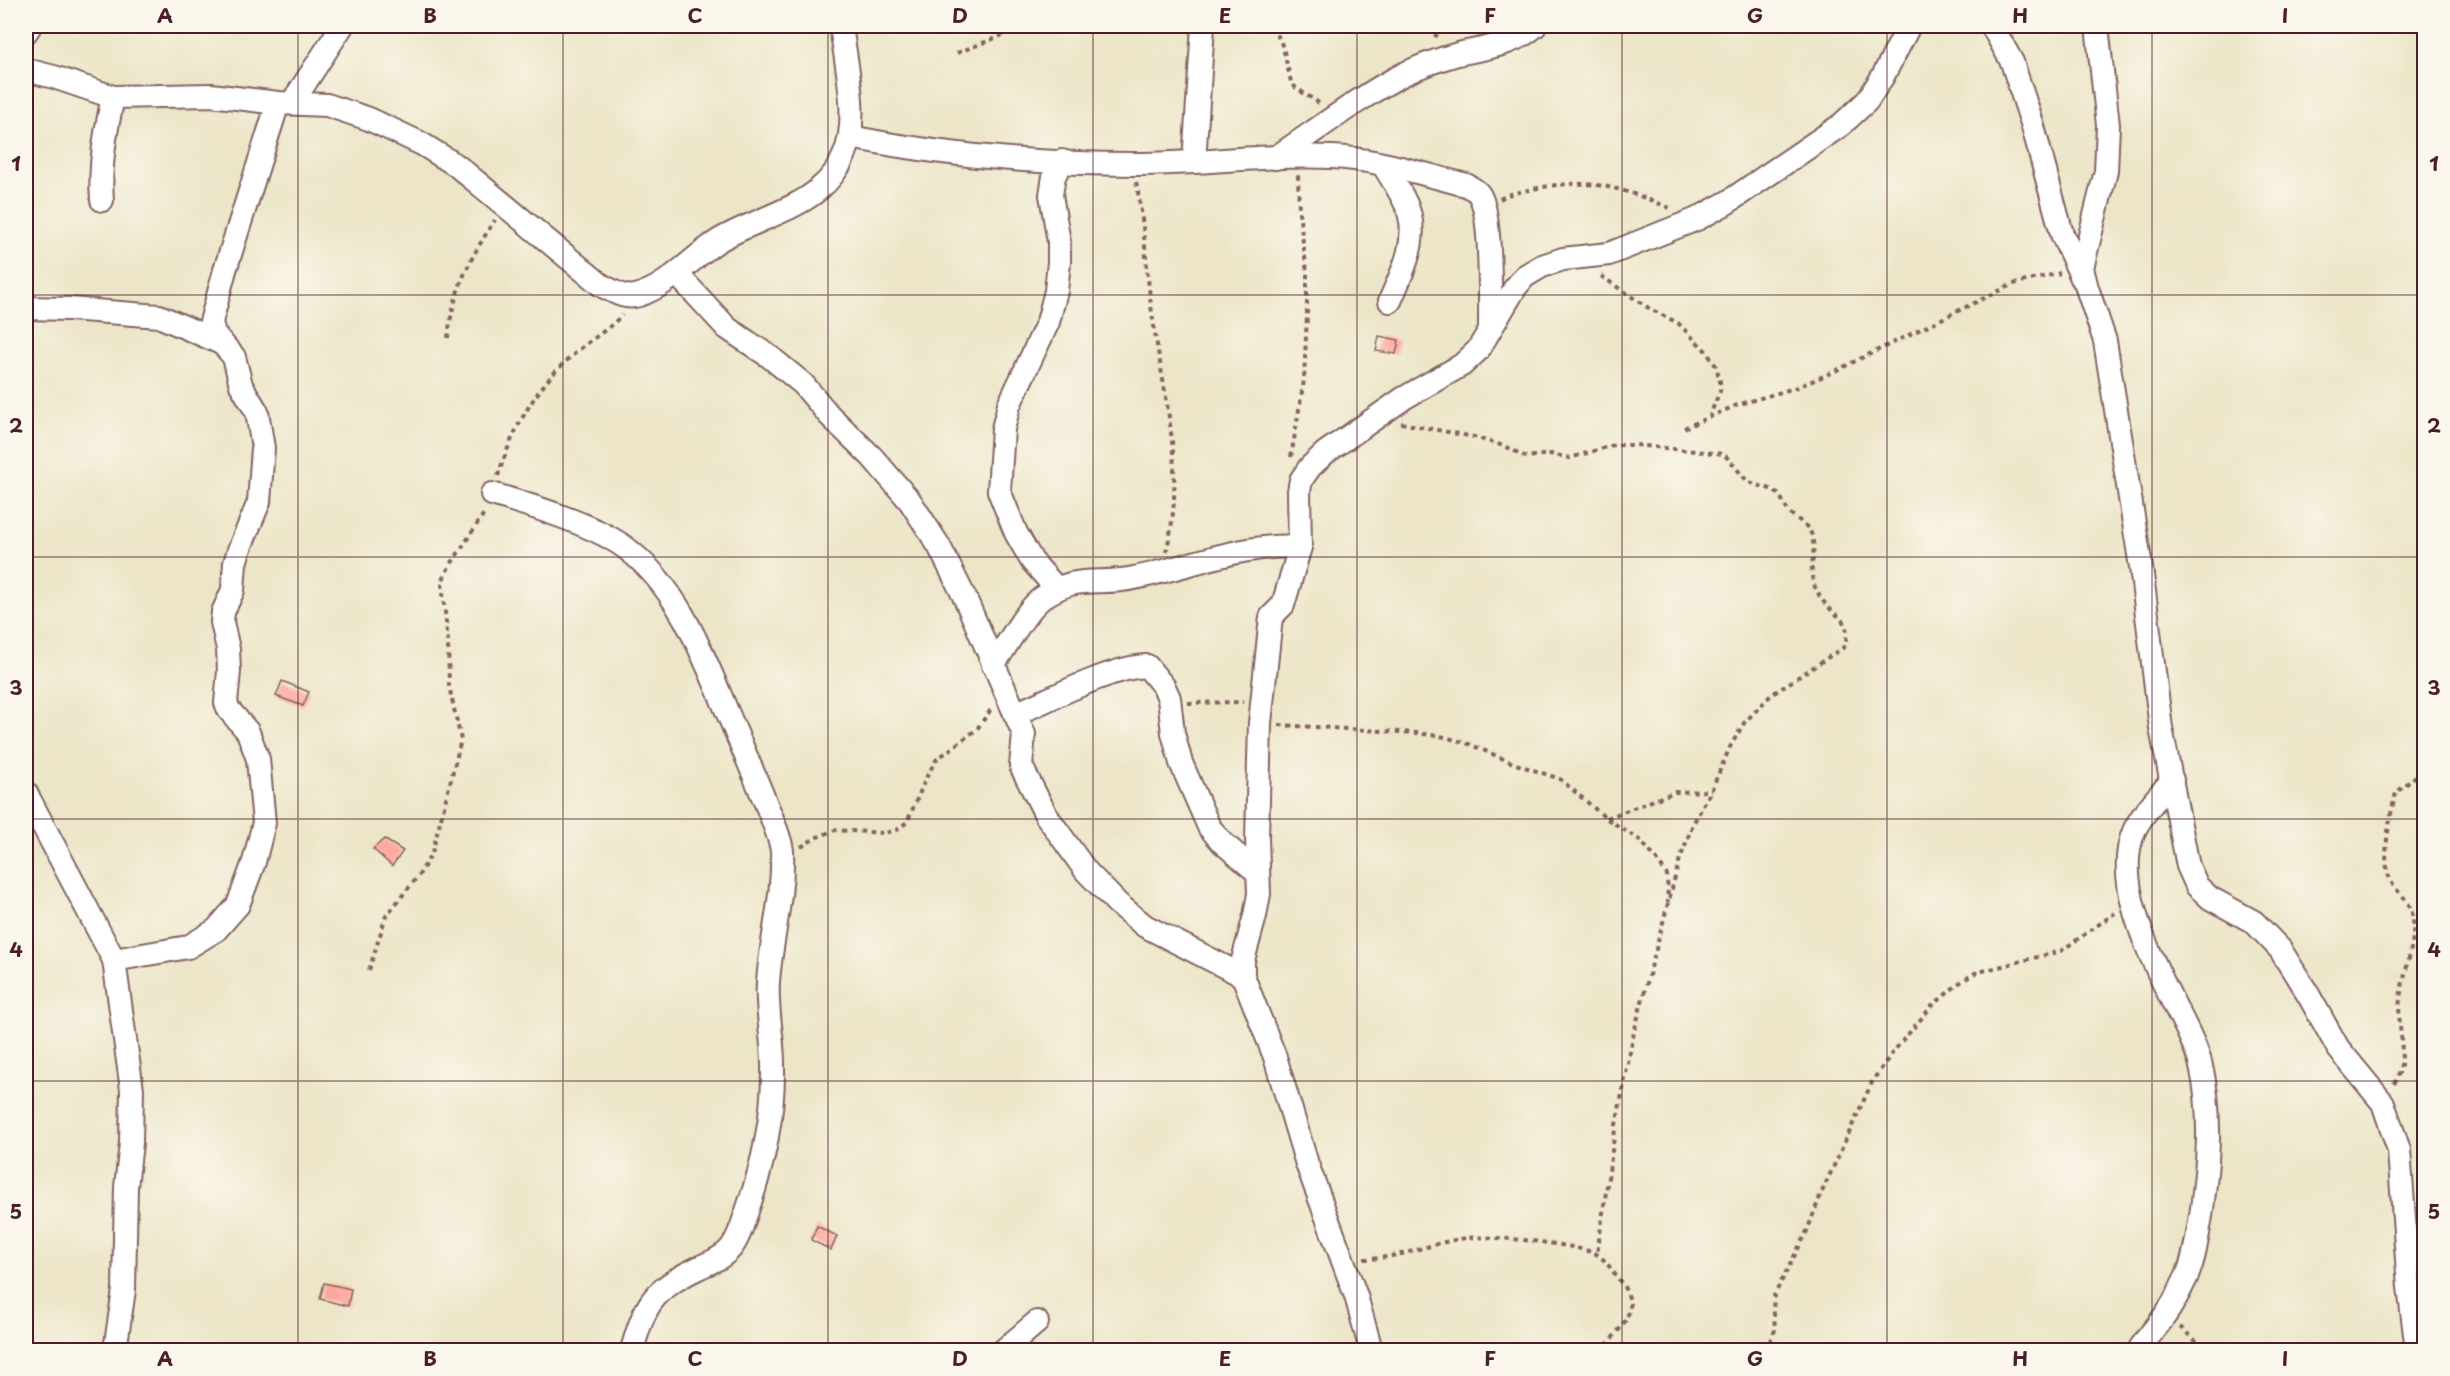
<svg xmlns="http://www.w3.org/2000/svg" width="2450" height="1376" viewBox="0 0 2450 1376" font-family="'Playpen Sans',sans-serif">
<rect width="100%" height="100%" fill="#fbf7ec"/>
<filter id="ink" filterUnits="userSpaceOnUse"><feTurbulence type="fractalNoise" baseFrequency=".0167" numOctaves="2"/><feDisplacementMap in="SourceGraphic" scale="12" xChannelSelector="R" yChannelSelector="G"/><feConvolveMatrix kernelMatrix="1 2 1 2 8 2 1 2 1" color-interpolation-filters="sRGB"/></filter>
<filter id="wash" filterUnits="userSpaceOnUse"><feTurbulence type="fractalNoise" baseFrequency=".008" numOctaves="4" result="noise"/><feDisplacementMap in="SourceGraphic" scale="24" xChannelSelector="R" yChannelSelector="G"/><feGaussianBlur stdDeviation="1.35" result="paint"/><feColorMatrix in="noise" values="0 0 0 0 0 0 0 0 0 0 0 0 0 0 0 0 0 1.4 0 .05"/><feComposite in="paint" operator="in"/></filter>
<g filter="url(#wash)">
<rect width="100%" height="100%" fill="#ece5c7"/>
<g id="blocks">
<g fill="#fea69d">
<path d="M1379,336L1399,340L1396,354L1376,351Z"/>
<path d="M282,681L309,692L303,706L276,696Z"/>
<path d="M384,839L403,851L392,866L373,849Z"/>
<path d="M817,1226L837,1236L831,1250L811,1240Z"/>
<path d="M324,1283L351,1289L348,1306L320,1299Z"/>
</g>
</g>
</g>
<g filter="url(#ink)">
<use href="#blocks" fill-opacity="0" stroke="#836462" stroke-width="1.5"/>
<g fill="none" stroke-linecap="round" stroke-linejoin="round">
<g stroke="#836462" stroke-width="26">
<g id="street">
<path d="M1992,26L2012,62L2032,123L2062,234L2082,278"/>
<path d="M2097,26L2108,125L2106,171L2082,268L2087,288L2105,341L2141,567L2161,728L2188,866L2197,886L2210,898L2254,922L2280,949L2309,996L2338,1048L2383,1103L2399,1150L2409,1287L2417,1350"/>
<path d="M26,32L30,26"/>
<path d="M26,70L54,77L113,97L211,95L278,103L327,105L369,119L422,144L456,165L601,285C613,291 624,300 639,295C670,285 691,258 718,241C747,223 796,210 819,189C829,181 839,168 844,156C860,121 846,64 841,26"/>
<path d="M292,103L342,26"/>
<path d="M850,137C944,156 1041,164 1136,164C1201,164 1267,154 1332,157C1377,159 1422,174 1466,185C1471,188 1478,191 1480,196C1492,217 1490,302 1490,328"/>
<path d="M1275,158C1317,130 1362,95 1406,73C1423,65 1440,59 1458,54C1485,48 1514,45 1535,26"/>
<path d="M1194,162L1203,26"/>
<path d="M1384,166C1393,182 1406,198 1410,216C1417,245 1401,275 1390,301"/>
<path d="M102,200C99,166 106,130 113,97"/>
<path d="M677,274L727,328L770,357L803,384L829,415L872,457L910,501L939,546L965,598L1024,734L1021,766L1046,815L1086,871L1118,904L1145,926L1243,976"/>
<path d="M26,308L69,309L159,316L221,343"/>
<path d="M492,494C529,505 592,524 623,546C675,583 700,647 723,702C740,742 757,781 773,821C776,830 781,841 782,851C784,895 771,939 768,982C766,1010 773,1037 773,1064C774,1114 764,1163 747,1211C743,1223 739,1238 731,1248C722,1259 708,1263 696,1269C652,1290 645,1305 632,1350"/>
<path d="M1057,589L1032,561L1016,533L999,491L1003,429L1009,405L1048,322L1056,291L1059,262V242L1051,195L1054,176L1062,161"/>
<path d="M993,665C1008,645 1023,613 1042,598C1076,573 1097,586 1134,578C1190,567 1242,543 1300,547"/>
<path d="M1015,714C1051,699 1111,667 1147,666L1164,687L1169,698L1173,733L1181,763L1209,827L1223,843L1258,873"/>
<path d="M26,793L114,960L132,1090L131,1143L126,1187L124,1290L115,1350"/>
<path d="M114,960L188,947L216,930L238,905L254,862L264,823L258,759L248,732L229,710L226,703L229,671L228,649L222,622L223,612L233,590L235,563L239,550L259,502L263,448L257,412L241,385L234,357L214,334L211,322L225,270L278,103"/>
<path d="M1004,1350L1037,1322"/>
<path d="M1371,1350L1356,1296L1307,1164L1275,1057L1243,976V960L1255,916L1259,894L1257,838L1260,723L1271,617L1283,605L1300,547L1299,491L1301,480L1310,467L1325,453L1404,398L1462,365L1478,350L1515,288L1525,276L1542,266L1563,259L1609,254L1697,219L1728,202L1841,125L1867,101L1883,76L1909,26"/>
<path d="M2139,1350C2147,1337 2157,1327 2166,1314C2174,1303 2180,1290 2186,1278C2195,1259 2197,1237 2201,1216C2208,1165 2213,1113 2200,1062C2193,1037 2179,1015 2168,992C2146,948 2114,879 2134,831C2142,813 2160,795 2172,780"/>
</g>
</g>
<g stroke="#836462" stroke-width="4" stroke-dasharray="4.5 4.5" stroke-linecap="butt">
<path d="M1063,26H1089"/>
<path d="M1273,26L1283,47L1291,82L1296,88L1319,103"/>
<path d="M1418,26L1441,38"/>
<path d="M957,53L1026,26"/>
<path d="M1136,182C1145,226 1146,270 1152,313C1163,393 1187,472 1166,552"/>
<path d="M1500,199L1507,195C1578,177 1604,180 1672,209"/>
<path d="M1601,276L1650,309L1678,323L1706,351L1716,366L1720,381V391L1710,415"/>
<path d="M448,338C453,290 469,260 495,220"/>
<path d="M1401,423L1474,437L1507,447L1526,457L1551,454L1570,458L1614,445H1636L1723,454C1733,462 1739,473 1748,481C1755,486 1766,486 1774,491C1783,496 1783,506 1790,513C1797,520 1809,525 1812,536C1818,560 1803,571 1821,598C1834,618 1854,618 1844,647L1771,695L1744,723L1730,747L1711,791L1693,824L1679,862L1634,1032L1615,1130L1597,1254"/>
<path d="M1684,428L1737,405L1798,387L1833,372L2013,284L2060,273"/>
<path d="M1291,457L1304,380L1307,315V272L1299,212L1298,175"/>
<path d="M498,476C512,431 535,387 572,356C588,341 607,331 622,315"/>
<path d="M1188,703L1243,702"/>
<path d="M1279,725L1417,733L1445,737L1469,744L1513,763L1560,779L1607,819L1640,840L1657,860L1667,875L1668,902"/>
<path d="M1607,818L1675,792L1711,791"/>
<path d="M801,847L815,838L835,830L884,833L897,830L907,822L927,776L936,760L977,729L992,708"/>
<path d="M369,970L386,916L419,875L432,853L461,740L449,686L448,642L442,583L446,572L485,512"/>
<path d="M2394,1084C2410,1057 2396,1030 2400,999C2403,972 2418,941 2412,913C2409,898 2395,892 2390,879C2381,859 2390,814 2396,793L2424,769"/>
<path d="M1364,1259C1400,1259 1432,1242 1467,1238C1490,1235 1580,1244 1598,1255C1607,1261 1612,1271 1619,1280C1625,1288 1631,1297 1630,1308C1627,1324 1611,1338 1603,1350"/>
<path d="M2180,1327L2206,1350"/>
<path d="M1766,1350L1775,1330L1773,1298L1807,1231L1821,1194L1873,1080L1893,1052L1931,1007L1958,984L1975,973L2061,951L2115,913"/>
</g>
<use href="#street" stroke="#fff" stroke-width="22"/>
</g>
</g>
<path fill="none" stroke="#4a1f2b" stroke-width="1.5" stroke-opacity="0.55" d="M298,26V1350M563,26V1350M828,26V1350M1093,26V1350M1357,26V1350M1622,26V1350M1887,26V1350M2152,26V1350M26,295H2424M26,557H2424M26,819H2424M26,1081H2424"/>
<rect width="2450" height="1376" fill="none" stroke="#fbf7ec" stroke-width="66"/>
<rect x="33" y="33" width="2384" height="1310" fill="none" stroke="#4a1f2b" stroke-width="2"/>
<g font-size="20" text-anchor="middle" font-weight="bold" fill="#4a1f2b">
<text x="165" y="23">A</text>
<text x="430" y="23">B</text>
<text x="695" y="23">C</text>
<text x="960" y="23">D</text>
<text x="1225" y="23">E</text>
<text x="1490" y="23">F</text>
<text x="1755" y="23">G</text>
<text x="2020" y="23">H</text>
<text x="2285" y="23">I</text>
<text x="16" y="171">1</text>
<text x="2434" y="171">1</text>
<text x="16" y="433">2</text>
<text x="2434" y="433">2</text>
<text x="16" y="695">3</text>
<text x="2434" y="695">3</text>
<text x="16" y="957">4</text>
<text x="2434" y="957">4</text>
<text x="16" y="1219">5</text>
<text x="2434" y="1219">5</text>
<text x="165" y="1366">A</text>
<text x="430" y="1366">B</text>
<text x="695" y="1366">C</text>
<text x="960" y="1366">D</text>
<text x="1225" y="1366">E</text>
<text x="1490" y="1366">F</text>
<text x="1755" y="1366">G</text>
<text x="2020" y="1366">H</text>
<text x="2285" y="1366">I</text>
</g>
</svg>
